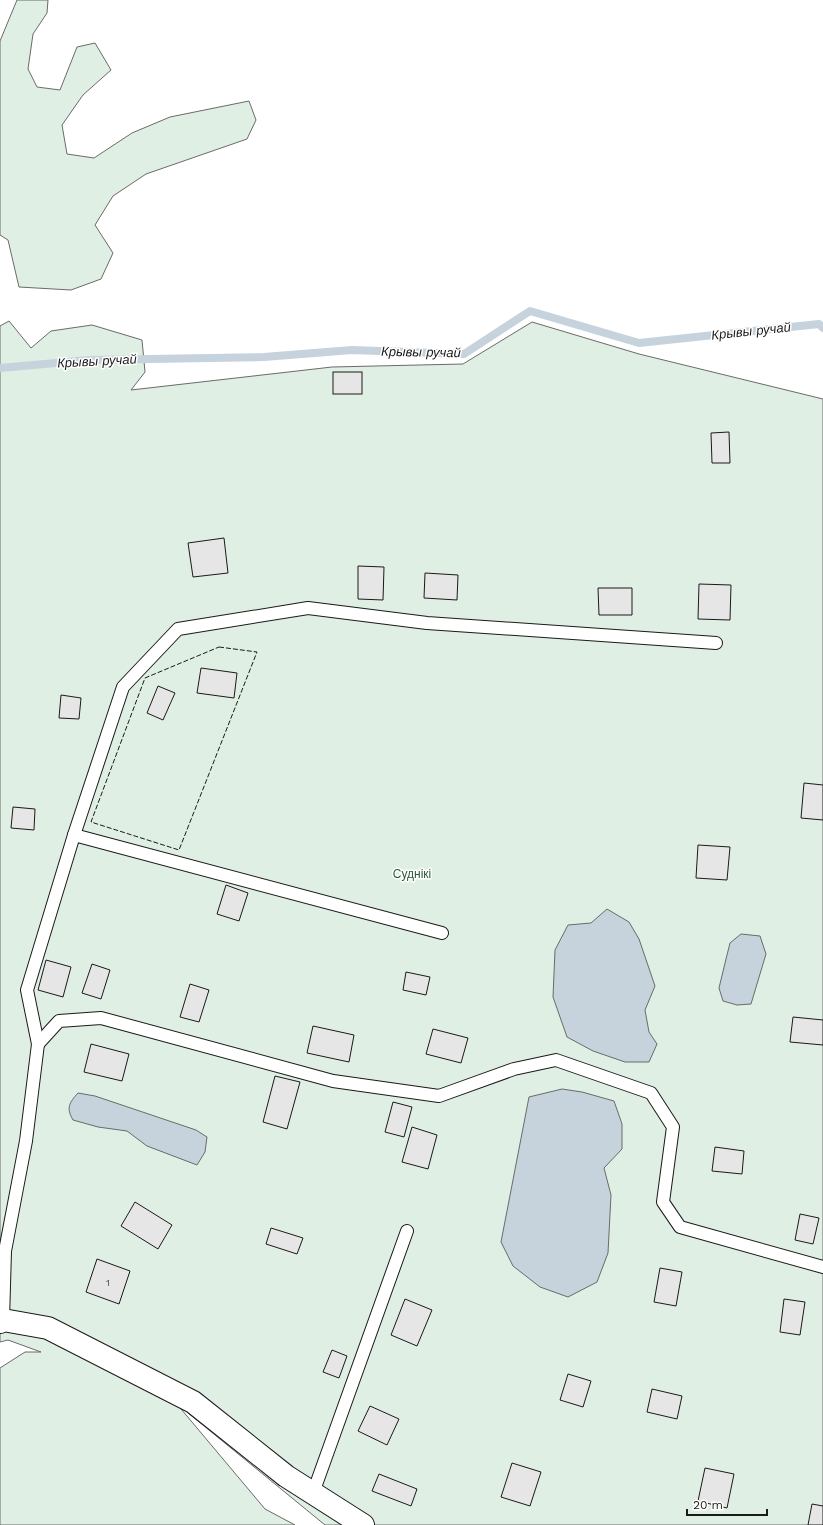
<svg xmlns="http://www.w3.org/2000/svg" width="823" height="1525" viewBox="0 0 823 1525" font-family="'Work Sans',sans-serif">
<rect width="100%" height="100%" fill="#fff"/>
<g fill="#e0efe3" stroke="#6a6a6a">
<path d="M17,0H48L47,13L33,34L28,69L37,87L60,90L77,47L95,43L111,70L83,95L62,125L67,154L94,158L132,133L170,117L249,101L256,120L247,139L146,174L113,196L95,225L113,253L101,279L71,290L19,287L8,240L0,235V41Z"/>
<path d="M9,321L31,348L51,331L92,325L142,340L145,372L131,390L332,367L463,364L532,322L639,354L823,399V1525H325L176,1403L265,1509L295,1525H0V1368L25,1352H41L8,1340L0,1342V326Z"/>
</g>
<g fill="#c6d2dc" stroke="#6a6a6a">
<path d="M607,909L629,922L639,939L655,986L645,1010L649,1032L657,1044L649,1062H625L593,1051L567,1037L553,997L555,950L568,925L591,923Z"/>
<path d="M741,934L760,936L766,954L751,1004L737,1005L723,1001L719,988L726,959L730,943Z"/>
<path d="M562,1089L582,1092L614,1101L622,1124V1149L604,1168L611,1195L608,1253L597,1282L568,1297L540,1287L513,1266L501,1242L529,1097Z"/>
<path d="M78,1093L95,1096L196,1130L207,1137L205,1152L197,1165L147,1146L127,1131L98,1127L73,1120C66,1108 69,1103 78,1093Z"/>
</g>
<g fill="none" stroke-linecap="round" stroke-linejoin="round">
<path stroke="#c6d2dc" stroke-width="8" d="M0,368L89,360L264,357L352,350L464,354L530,311L639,343L819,324L823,328"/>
</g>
<g fill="#e6e6e6" stroke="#1a1a1a">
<rect x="333" y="372" width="29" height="22"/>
<path d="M729,432L730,463H712L711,433Z"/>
<path d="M224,538L228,573L193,577L188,543Z"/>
<path d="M358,566L384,567L383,600L358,599Z"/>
<path d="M425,573L458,575L457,600L424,598Z"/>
<path d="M699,584L731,585L730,620L698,619Z"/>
<path d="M598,588H632V615H599Z"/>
<path d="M201,668L237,673L234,698L197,693Z"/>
<path d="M158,686L175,693L163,720L147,713Z"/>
<path d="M61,695L81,698L79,719L59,718Z"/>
<path d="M804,783L823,785V820L801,818Z"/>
<path d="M13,807L35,809L34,830L11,828Z"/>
<path d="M698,845L730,847L727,880L696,878Z"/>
<path d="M226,885L248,893L239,921L217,914Z"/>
<path d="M46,960L71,967L63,997L38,990Z"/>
<path d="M92,964L110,970L101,999L82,993Z"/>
<path d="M406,972L430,977L426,995L403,990Z"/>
<path d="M190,984L209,990L199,1022L180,1017Z"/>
<path d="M793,1017L823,1020V1045L790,1042Z"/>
<path d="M313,1026L354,1035L349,1062L307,1053Z"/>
<path d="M433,1029L468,1038L461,1063L426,1054Z"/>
<path d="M91,1044L129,1054L122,1081L84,1072Z"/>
<path d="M275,1076L300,1082L287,1129L263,1122Z"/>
<path d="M393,1102L412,1107L404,1137L385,1132Z"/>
<path d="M412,1127L437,1135L428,1169L402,1162Z"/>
<path d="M715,1147L744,1151L742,1174L712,1171Z"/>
<path d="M135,1202L172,1225L158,1249L121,1226Z"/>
<path d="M800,1214L819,1218L813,1244L795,1240Z"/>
<path d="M271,1228L303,1238L297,1254L266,1244Z"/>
<path d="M97,1259L130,1271L119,1304L86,1292Z"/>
<path d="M660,1268L682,1272L676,1306L654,1302Z"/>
<path d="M405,1299L432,1310L417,1346L391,1335Z"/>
<path d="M784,1299L805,1302L800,1335L780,1332Z"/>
<path d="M332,1350L347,1356L339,1378L323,1372Z"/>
<path d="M568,1374L591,1381L583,1407L560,1400Z"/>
<path d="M652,1389L682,1396L677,1419L647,1412Z"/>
<path d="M370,1406L399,1419L387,1445L358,1431Z"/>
<path d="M512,1463L541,1472L530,1506L501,1497Z"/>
<path d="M705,1468L734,1474L727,1508L698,1501Z"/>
<path d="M379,1474L417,1489L411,1506L372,1491Z"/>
<path d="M812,1504L823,1506V1525H808Z"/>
</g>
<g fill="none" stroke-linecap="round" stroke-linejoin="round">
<g stroke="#1a1a1a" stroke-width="14">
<g id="lane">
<path d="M74,835L442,933"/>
<path d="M38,1044L59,1021L101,1018L333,1081L439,1096L514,1069L556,1060L651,1093L673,1127L663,1202L680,1227L823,1267"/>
<path d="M0,1321L3,1320L5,1251L26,1141L38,1044L27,990L74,835L123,687L178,629L308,608L427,623L716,643"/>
<path d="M313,1493L407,1231"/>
</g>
</g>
<g stroke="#1a1a1a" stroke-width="24">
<path id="street" d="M0,1322L3,1320L48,1328L193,1402L286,1476L363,1525"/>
</g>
<use href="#lane" stroke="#fff" stroke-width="12"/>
<use href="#street" stroke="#fff" stroke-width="22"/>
<path stroke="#1a1a1a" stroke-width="1" stroke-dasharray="5 2" stroke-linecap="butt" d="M219,647L257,652L179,850L91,822L145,678Z"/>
</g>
<g text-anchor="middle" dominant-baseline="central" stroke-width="3" stroke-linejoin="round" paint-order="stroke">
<g font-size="10" fill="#4d4d4d">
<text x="108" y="1282">1</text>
</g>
<g font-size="12" fill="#2b5a34" stroke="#fff">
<text x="412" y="874">Суднікі</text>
</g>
<g font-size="13" font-style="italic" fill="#1a1a1a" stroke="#fff">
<text transform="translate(751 331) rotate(-6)">Крывы ручай</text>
<text transform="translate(421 352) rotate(1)">Крывы ручай</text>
<text transform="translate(97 361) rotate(-3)">Крывы ручай</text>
</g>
</g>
<path d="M687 1509v6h80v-6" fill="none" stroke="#1a1a1a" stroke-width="2"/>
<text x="693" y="1509" font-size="12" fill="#1a1a1a" stroke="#ffffff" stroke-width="3" paint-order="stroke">20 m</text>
</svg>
